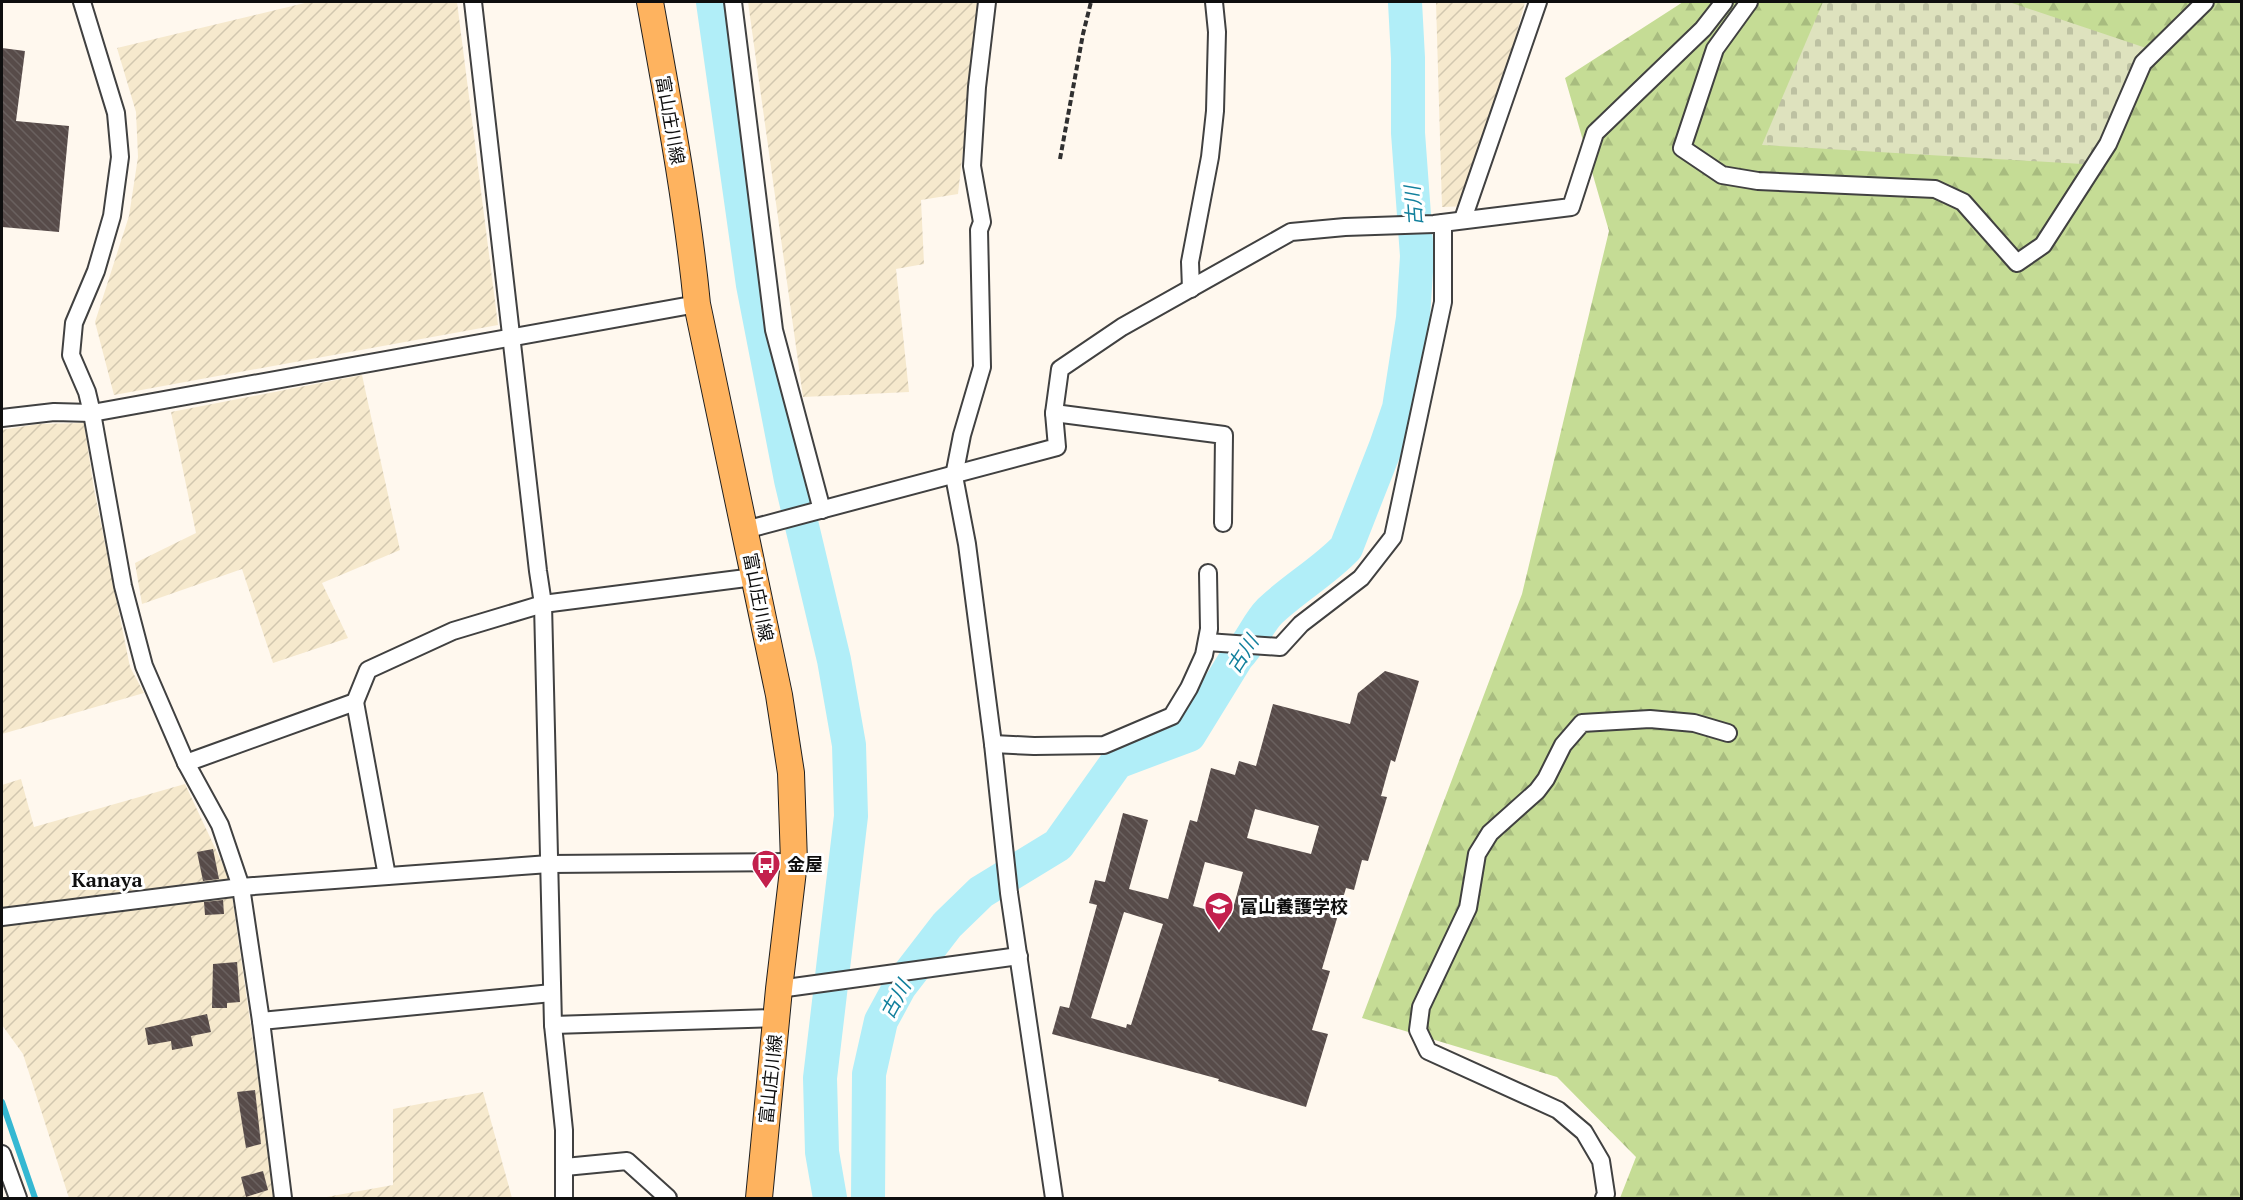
<svg xmlns="http://www.w3.org/2000/svg" width="2243" height="1200" viewBox="0 0 2243 1200" font-family="'PT Serif','Noto Sans JP',serif">
<defs>
<pattern id="farmland-furrows" width="10" height="10" patternUnits="userSpaceOnUse" patternTransform="scale(1.5)"><rect width="10" height="10" fill="#f6e9cd"/><path d="M-1 1l2-2M0 10L10 0M9 11l2-2" fill="none" stroke="#d2c7af"/></pattern>
<pattern id="forest-firs" width="22" height="20" patternUnits="userSpaceOnUse" patternTransform="scale(1.5)"><rect width="22" height="20" fill="#c5dc95"/><path d="M5 1l3.5 6h-7zM16 11l3.5 6h-7z" fill="#a8bc7f"/></pattern>
<pattern id="cemetery-stones" width="16" height="16" patternUnits="userSpaceOnUse" patternTransform="scale(1.5)"><rect width="16" height="16" fill="#dee2be"/><path d="M2 7V4a2 2 0 0 1 4 0v3zM10 15v-3a2 2 0 0 1 4 0v3z" fill="#bdc1a2"/></pattern>
<pattern id="building-back-hatch" width="6" height="6" patternUnits="userSpaceOnUse" patternTransform="scale(1.5)"><rect width="6" height="6" fill="#574b49"/><path d="M-1 5l2 2M0 0l6 6M5-1l2 2" fill="none" stroke="#6a615f"/></pattern>
</defs>
<rect width="100%" height="100%" fill="#fff8ee"/>
<g fill="url(#farmland-furrows)">
<path d="M309,2H457L498,325L114,395L95,322L129,216L138,157L136,112L117,48Z"/>
<path d="M748,2H980L958,194L921,200L924,264L896,269L909,392L803,397Z"/>
<path d="M1436,2H1525L1470,206L1442,207Z"/>
<path d="M362,375L400,550L322,583L348,638L273,663L242,569L142,604L135,563L196,533L171,412Z"/>
<path d="M84,423L94,489L130,667L144,693L2,734V430L38,424Z"/>
<path d="M21,779L34,827L185,784L232,884L2,909V785Z"/>
<path d="M232,895L274,1189V1198H69L23,1054L2,1025V920Z"/>
<path d="M483,1092L512,1198H321L393,1185V1109Z"/>
</g>
<path fill="url(#forest-firs)" d="M1683,2H2241V1198H1620L1636,1157L1557,1077L1362,1018L1522,594L1609,231L1565,78Z"/>
<path fill="url(#cemetery-stones)" d="M1823,2H2009L2152,50L2099,165L1762,145Z"/>
<g fill="none" stroke-linecap="round" stroke-linejoin="round">
<path stroke="#35b8d2" stroke-width="6" d="M2,1102L35,1198"/>
<g stroke="#b1eef8" stroke-width="34">
<path d="M713,2L753,285L791,480L834,660L849,745L851,816L820,1078L822,1152L830,1198"/>
<path d="M868,1198L869,1074L881,1021L900,986L947,925L981,892L1058,845L1117,762L1189,735L1237,657C1251,643 1257,624 1270,611C1294,588 1323,572 1346,548L1386,446L1399,408L1413,318L1417,256L1408,133V58L1405,2"/>
</g>
</g>
<g fill="url(#building-back-hatch)" fill-rule="evenodd">
<path d="M2,48L25,51L16,121L69,126L59,232L2,227Z"/>
<path d="M1385,671L1419,681L1395,762L1391,760L1381,796L1387,797L1368,861L1362,860L1354,890L1346,888L1322,969L1330,971L1312,1030L1328,1034L1306,1107L1218,1081L1219,1079L1052,1034L1060,1006L1069,1008L1097,905L1089,903L1095,880L1105,882L1123,813L1148,820L1129,889L1168,899L1190,820L1197,822L1211,768L1235,775L1239,761L1256,766L1273,704L1350,724L1358,693ZM1255,809L1319,826L1311,854L1247,838ZM1205,862L1243,872L1231,916L1193,906ZM1124,912L1163,924L1131,1025L1127,1024L1126,1028L1091,1018Z"/>
<path d="M213,849L219,879L203,881L197,852Z"/>
<path d="M223,900L224,914L205,915L204,902Z"/>
<path d="M237,962L240,1002L227,1003V1008H212L213,964Z"/>
<path d="M207,1014L211,1032L191,1036L193,1046L172,1050L171,1041L148,1045L145,1028Z"/>
<path d="M255,1090L261,1144L246,1148L237,1092Z"/>
<path d="M263,1171L268,1190L246,1197L241,1177Z"/>
</g>
<g fill="none" stroke-linecap="round" stroke-linejoin="round">
<g stroke="#414141" stroke-width="20">
<g id="minor">
<path d="M82,2L116,113L120,157L112,216L96,271L74,323L71,355L87,392L92,413L123,586L144,666L186,763L220,825L241,887L261,1021L283,1198"/>
<path d="M473,2L538,571L543,604L553,1025L564,1130V1198"/>
<path d="M733,2L774,330L822,510"/>
<path d="M987,2L977,87L972,166L982,222L979,230L982,367L962,435L954,476L967,544L993,744L1009,893L1054,1198"/>
<path d="M1749,2L1715,49L1682,148L1722,175L1758,181L1935,189L1963,202L2017,263L2043,245L2108,144L2143,63L2205,2"/>
<path d="M1463,219L1538,2"/>
<path d="M1191,289L1190,262L1210,157L1215,111L1217,32L1214,2"/>
<path d="M1054,413L1224,435L1223,523"/>
<path d="M2,418L54,412L92,413L697,304"/>
<path d="M745,530L1057,447L1054,413L1060,369L1122,327L1291,232L1345,227L1434,224L1571,207L1595,133L1703,29L1724,2"/>
<path d="M1207,642L1280,647L1301,624L1361,578L1393,537L1443,302V223"/>
<path d="M355,702L387,876"/>
<path d="M993,744L1034,746L1104,745L1172,716L1189,688L1204,655L1209,629L1208,573"/>
<path d="M186,763L355,702L368,670L453,631L543,604L754,577"/>
<path d="M2,917L241,887L549,864L794,862"/>
<path d="M779,989L1019,956"/>
<path d="M261,1021L552,993"/>
<path d="M553,1025L776,1018"/>
<path d="M2,1154L18,1198"/>
<path d="M565,1167L627,1161L668,1198"/>
<path d="M1604,1198L1606,1194L1601,1161L1584,1132L1558,1110L1428,1051L1418,1030L1421,1007L1468,908L1477,854L1490,833L1537,791L1546,779L1563,745L1582,723L1650,719L1694,723L1728,733"/>
</g>
</g>
<g stroke="#1f1f1f" stroke-width="28">
<path id="primary" d="M650,2C668,102 687,202 697,304L779,695L791,773L794,862L779,989L759,1198"/>
</g>
<path stroke="#303030" stroke-width="4" stroke-dasharray="6 3" stroke-linecap="butt" d="M1060,159L1083,34L1091,2"/>
<use href="#minor" stroke="#fff" stroke-width="16"/>
<use href="#primary" stroke="#feb35f" stroke-width="26"/>
</g>
<defs>
<g id="bus-pin" transform="scale(1.5)"><path d="M0 17L-7.5 6A9.5 9.5 0 1 1 7.5 6Z" fill="#c3204d" stroke="#fff"/><path d="M-5-6H5V4H4V6H2V4H-2V6H-4V4H-5ZM-3.5-4V0h7V-4ZM-3.5 1.2v1.5H-2V1.2ZM2 1.2v1.5H3.5V1.2Z" fill="#fff"/></g>
<g id="school-pin" transform="scale(1.5)"><path d="M0 17L-7.5 6A9.5 9.5 0 1 1 7.5 6Z" fill="#c3204d" stroke="#fff"/><path d="M0-5L7-2L0 1L-7-2ZM-4 1L0 2.5L4 1V4Q0 6-4 4Z" fill="#fff"/></g>
</defs>
<g fill-rule="evenodd">
<use href="#bus-pin" x="766" y="864"/>
<use href="#school-pin" x="1219" y="906"/>
</g>
<g text-anchor="middle" dominant-baseline="central" stroke-width="6" stroke-linejoin="round" paint-order="stroke">
<g font-size="18" fill="#0e0e0e" stroke="#fff">
<text transform="translate(671 120) rotate(80)">富山庄川線</text>
<text transform="translate(759 597) rotate(79)">富山庄川線</text>
<text transform="translate(770 1079) rotate(-84)">富山庄川線</text>
</g>
<g font-size="18" font-weight="bold" fill="#0e0e0e" stroke="#fff" text-anchor="start">
<text x="787" y="864">金屋</text>
<text x="1240" y="906">富山養護学校</text>
</g>
<g font-size="20" font-style="italic" fill="#12809d" stroke="#fff">
<text transform="translate(1413 206) rotate(-94)">古川</text>
<text transform="translate(1242 654) rotate(-57)">古川</text>
<text transform="translate(895 999) rotate(-61)">古川</text>
</g>
<g font-size="20" font-weight="bold" fill="#0e0e0e" stroke="#fff">
<text x="107" y="879">Kanaya</text>
</g>
</g>
<rect width="2243" height="1200" fill="none" stroke="#0e0e0e" stroke-width="6"/>
</svg>
